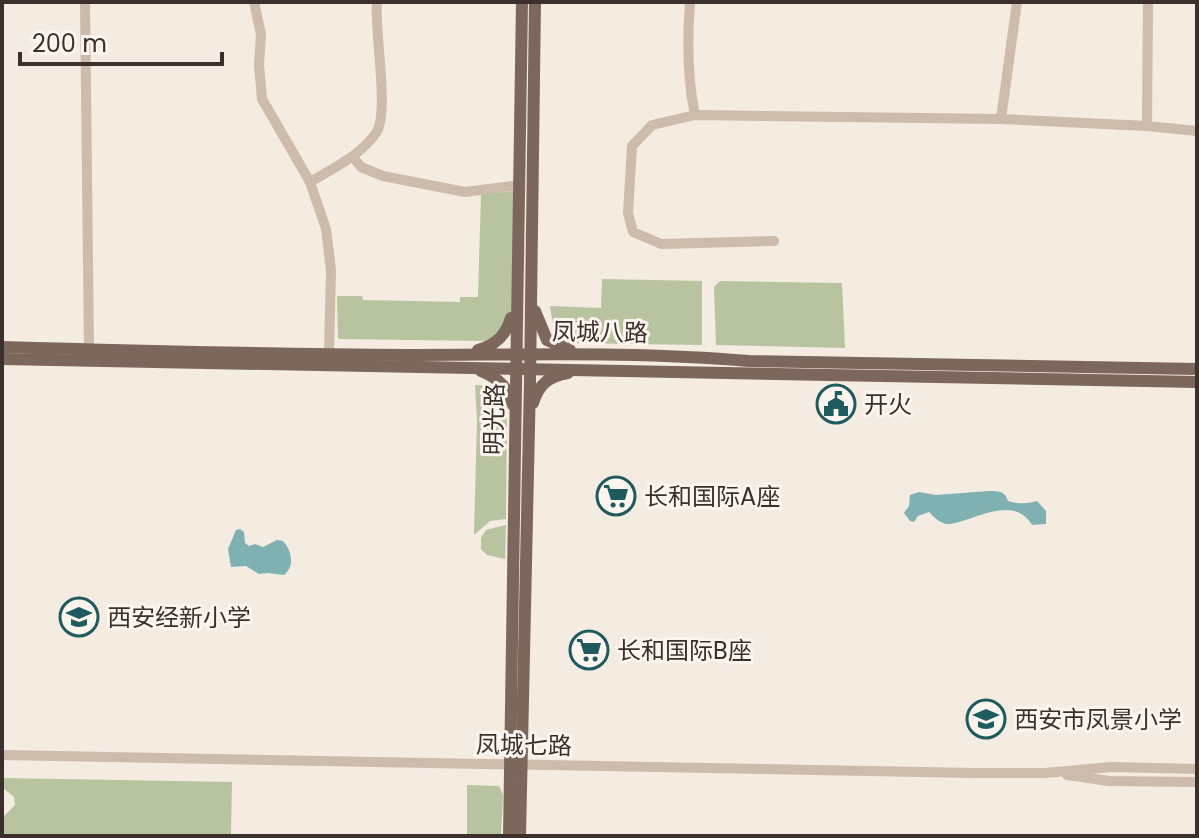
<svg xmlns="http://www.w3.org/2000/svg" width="1199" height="838" viewBox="0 0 1199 838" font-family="Poppins,'Noto Sans SC',sans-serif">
<rect width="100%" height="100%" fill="#f4ebe1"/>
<g fill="#b8c4a0">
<path d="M515,191L513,318L505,334L485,341L338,339L337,296H362L363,300L460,302V297H478L481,194Z"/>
<path d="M602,279L702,281V345L567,343L555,338L550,306L601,308Z"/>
<path d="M720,281L842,283L845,348L716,345L714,287Z"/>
<path d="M475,385L497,386L507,401L506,519L490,521L474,535L477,420Z"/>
<path d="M506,525L505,559L487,555L481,549V538L486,530Z"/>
<path d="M2,778L232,782L231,836H2V818L15,805L14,797L2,787Z"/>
<path d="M467,785L499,786L503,795L501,836H467Z"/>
</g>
<g fill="#7fb0b2">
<path d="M989,491C999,491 1005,491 1008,501C1019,504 1026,504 1037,501L1046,511V524L1032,525C1013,494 976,520 950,524C941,525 934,517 929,512L918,516L914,522L910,521L904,513L909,506L910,495L919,492L936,495Z"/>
<path d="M240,529L244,532L245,543L249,546L255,544L263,547L277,540L283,541C292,551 295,566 284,575L268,573L259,574L246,566L231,567L228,549L236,530Z"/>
</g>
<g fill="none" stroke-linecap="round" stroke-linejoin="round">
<g stroke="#cdbbac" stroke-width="10">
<path d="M85,2L89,350"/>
<path d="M254,2L261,34L259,65L262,99L310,182L326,229L331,270L329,354"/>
<path d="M690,2C687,41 687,77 695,115"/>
<path d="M1148,2L1147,126L1197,131"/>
<path d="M1001,119L1017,2"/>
<path d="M353,157L361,167L383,176L465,192L520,185"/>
<path d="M310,182C333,168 360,156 376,133C390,113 374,31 377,2"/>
<path d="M774,241L661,244L633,232L628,213L632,146L652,125L695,115L1001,119L1147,126"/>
<path d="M2,755L974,773H1045L1111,767L1197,769"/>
<path d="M1067,775L1109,781L1197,782"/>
</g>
<g stroke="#7d675c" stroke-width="12">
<path d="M535,311L547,340L570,350"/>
<path d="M2,347C138,351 273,354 409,355C522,355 636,351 749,361L1197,369"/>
<path d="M478,350C496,345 506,335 511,318"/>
<path d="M2,359L1197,382"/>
<path d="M481,371C498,378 508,387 513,405"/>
<path d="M533,403C539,384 549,376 568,373"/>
<path d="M509,836L522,2"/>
<path d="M520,836L530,381L535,2"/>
</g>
</g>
<defs>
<g id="civic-ring" transform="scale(2)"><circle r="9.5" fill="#fbf5ee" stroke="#1f5a5e" stroke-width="1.5"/><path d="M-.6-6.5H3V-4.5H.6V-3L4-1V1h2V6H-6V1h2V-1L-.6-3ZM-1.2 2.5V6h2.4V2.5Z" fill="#1f5a5e"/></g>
<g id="supermarket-ring" transform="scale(2)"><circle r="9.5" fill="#fbf5ee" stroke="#1f5a5e" stroke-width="1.5"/><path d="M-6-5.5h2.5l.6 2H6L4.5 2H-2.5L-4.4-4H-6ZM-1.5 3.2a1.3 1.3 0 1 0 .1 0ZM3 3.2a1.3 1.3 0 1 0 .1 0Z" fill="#1f5a5e"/></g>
<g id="school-ring" transform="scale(2)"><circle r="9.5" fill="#fbf5ee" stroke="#1f5a5e" stroke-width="1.5"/><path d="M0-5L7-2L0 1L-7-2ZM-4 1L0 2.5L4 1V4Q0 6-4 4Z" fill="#1f5a5e"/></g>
</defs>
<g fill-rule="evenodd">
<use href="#civic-ring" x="836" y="404"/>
<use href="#supermarket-ring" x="616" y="496"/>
<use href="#school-ring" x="79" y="617"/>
<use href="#supermarket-ring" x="589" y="650"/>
<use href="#school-ring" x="986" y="719"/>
</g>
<g text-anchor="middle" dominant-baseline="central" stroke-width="6" stroke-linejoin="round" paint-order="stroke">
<g font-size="24" fill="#3b302b" stroke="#fbf5ee">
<text transform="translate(600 332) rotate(1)">凤城八路</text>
<text transform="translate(494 419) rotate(-89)">明光路</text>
<text transform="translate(524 745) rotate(1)">凤城七路</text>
</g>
<g font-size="24" fill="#3b302b" stroke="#fbf5ee" text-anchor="start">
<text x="864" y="404">开火</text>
<text x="644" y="496">长和国际A座</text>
<text x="107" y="617">西安经新小学</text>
<text x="617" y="650">长和国际B座</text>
<text x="1014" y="719">西安市凤景小学</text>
</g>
</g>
<rect width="1199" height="838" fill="none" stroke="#3b302b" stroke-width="8"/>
<path d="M20 52v12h202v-12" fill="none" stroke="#3b302b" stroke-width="4"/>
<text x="32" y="52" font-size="24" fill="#3b302b" stroke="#fbf5ee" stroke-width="6" paint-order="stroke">200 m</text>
</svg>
